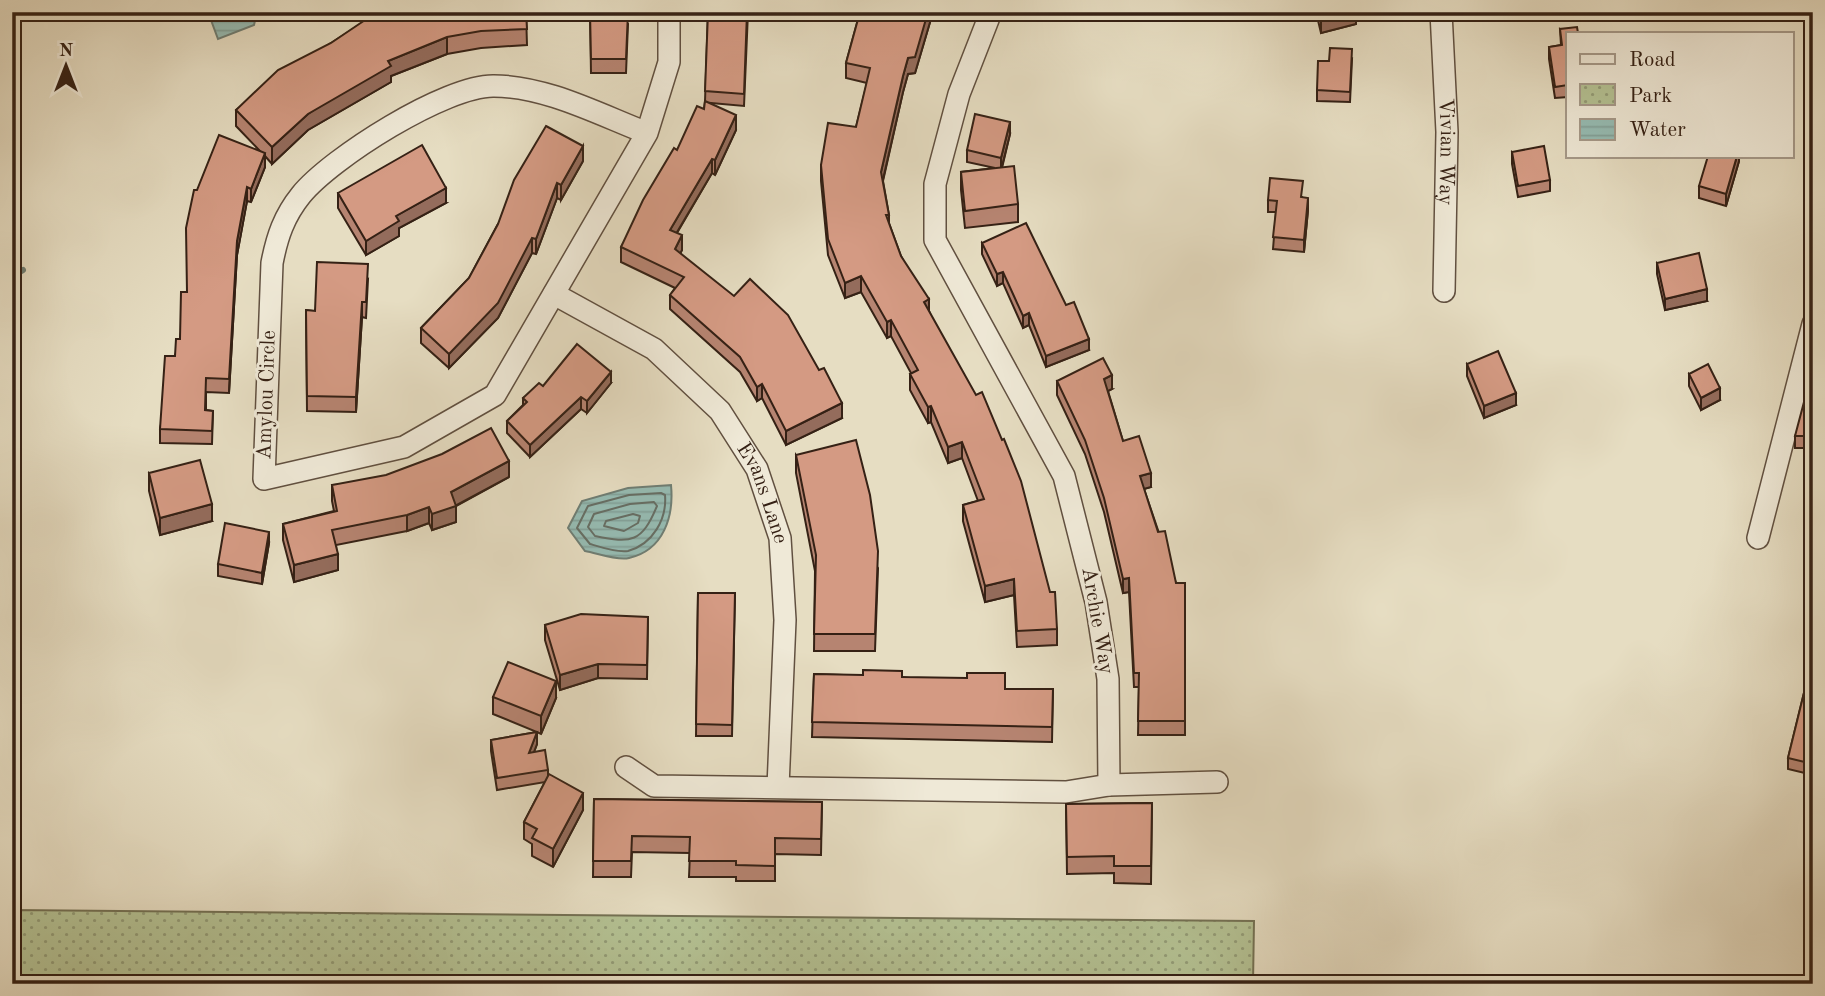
<svg xmlns="http://www.w3.org/2000/svg" width="1825" height="996" viewBox="0 0 1825 996" font-family="'Old Standard TT',serif">
<defs>
<pattern id="park-dots" width="8" height="8" patternUnits="userSpaceOnUse" patternTransform="scale(1.75)"><rect width="8" height="8" fill="#b4c193"/><path d="M2 2h.1M6 6h.1" fill="none" stroke="#939c77" stroke-width="1.8" stroke-linecap="round"/></pattern>
<pattern id="water-rules" width="6" height="5" patternUnits="userSpaceOnUse" patternTransform="scale(1.75)"><rect width="6" height="5" fill="#96bcb3"/><path d="M0 2.5h6" fill="none" stroke="#82a199"/></pattern>
</defs>
<rect width="100%" height="100%" fill="#e6ddc2"/>
<filter id="stains"><feTurbulence type="fractalNoise" baseFrequency=".00286" numOctaves="4"/><feColorMatrix values="0 0 0 0 .2 0 0 0 0 .09 0 0 0 0 .02 0 0 0 .5 -.17"/></filter>
<radialGradient id="worn" r=".72"><stop offset=".6" stop-color="#630" stop-opacity="0"/><stop offset="1" stop-color="#630" stop-opacity=".3"/></radialGradient>
<path fill="url(#park-dots)" stroke="#747154" stroke-width="2" d="M12,910L1254,921L1253,984H12Z"/>
<g fill="url(#water-rules)" stroke="#6f7e74" stroke-width="2">
<path d="M208,12H257L254,25L218,39Z"/>
<path d="M671,485C674,516 664,550 629,558C617,561 597,553 585,551L568,528L582,501L628,488Z"/>
</g>
<g fill="none" stroke-linecap="round" stroke-linejoin="round">
<g stroke="#666e64" stroke-width="2">
<path d="M661,493L665,495C667,519 653,544 628,551C618,553 600,547 590,544L577,528L588,506L629,495Z"/>
<path d="M654,502L657,506C642,542 632,544 595,536L588,527L594,514L630,504Z"/>
<path d="M633,514L640,516L638,523L624,531L604,526L606,521Z"/>
</g>
<path stroke="#6f7e74" stroke-width="6" d="M12,276L23,270"/>
<g stroke="#615040" stroke-width="24">
<g id="street">
<path id="s1" d="M1441,12L1447,132L1444,291"/>
<path d="M647,133C600,115 546,86 494,86C446,85 331,158 301,195C284,216 277,237 272,263L264,479L404,447L495,395L647,133L669,62V12"/>
<path id="s2" d="M554,294L654,349L720,411L757,469L780,538L785,620L778,787"/>
<path d="M1758,538L1813,324"/>
<path d="M626,767L654,786L1066,792L1109,785L1108,679L1096,602L1064,476L935,240V184L959,94L991,12"/>
<path d="M1109,785L1217,782"/>
</g>
</g>
<use href="#street" stroke="#efe9d7" stroke-width="21"/>
</g>
<g fill="#b68471" stroke="#352115" stroke-width="2">
<path d="M376,12H526L527,45L481,48L447,54L391,76V82L308,130L272,164L265,156V167L251,202L247,201L237,255L229,393L206,392V410L213,411L212,444L160,443V429L175,356L180,339L187,292L197,190L260,151L236,126V110L331,43L376,14Z"/>
<path d="M590,12L628,24L626,73H591Z"/>
<path d="M708,12H748L744,106L711,103L736,130L715,175L712,173L677,233L682,250L680,253L842,418L786,445L762,398L757,401L740,372L670,309V295L675,288L621,262V247L677,150L704,109L705,101Z"/>
<path d="M860,12H933L915,73L908,74L903,92L883,181L889,215V223L901,256L929,311L1057,629V645L1017,647L1014,595L985,602L963,521V505L978,501L962,458L948,463L931,422L928,423L910,390V374L911,373L891,336L887,338L861,292L845,298L828,255L821,181V165L856,127L867,83L846,78V63Z"/>
<path d="M1316,12H1356V24L1321,33Z"/>
<path d="M1560,29L1568,33V97L1555,98L1549,59V47L1561,45Z"/>
<path d="M1352,59L1350,102L1317,101V90Z"/>
<path d="M1010,134L1002,168L1018,204V222L965,228L961,190V172L995,168L967,162V150Z"/>
<path d="M1512,152L1550,180V191L1518,197L1512,164Z"/>
<path d="M1739,156V161L1726,206L1699,198V186Z"/>
<path d="M583,161L561,200L557,198L536,254L532,253L498,318L449,368L421,343V328L469,278L498,224Z"/>
<path d="M338,193L446,203L399,228V236L366,255L338,208Z"/>
<path d="M1302,197L1308,210L1304,252L1273,249L1276,212H1268V200Z"/>
<path d="M982,243L1089,350L1046,367L1029,325L1023,328L1003,283L997,286L982,254Z"/>
<path d="M1657,263L1707,301L1665,310L1657,274Z"/>
<path d="M368,279L366,318L362,317L356,412L307,411L306,310L315,311Z"/>
<path d="M1467,364L1516,405L1484,418L1467,376Z"/>
<path d="M1689,374L1720,400L1701,410L1689,386Z"/>
<path d="M1057,381L1112,389L1108,391L1123,441L1151,487L1144,489L1176,583H1185V735H1138L1139,687H1134L1129,592L1123,593L1104,512L1085,454L1057,395Z"/>
<path d="M611,383L587,413L581,409L530,457L507,433V421L523,405V398L543,386Z"/>
<path d="M1813,402V448H1795V436Z"/>
<path d="M796,455L878,568L875,651H814L815,571L796,473Z"/>
<path d="M149,473L212,521L160,535L149,491Z"/>
<path d="M509,477L456,506V522L432,530L429,523L407,531L336,545L338,570L294,582L283,540V524L334,511L332,501V485Z"/>
<path d="M269,543L262,584L218,576V564Z"/>
<path d="M698,593H735L732,736H696Z"/>
<path d="M648,617L647,679L598,678L560,690L545,640V625Z"/>
<path d="M1813,656V775L1788,769V758Z"/>
<path d="M814,674L902,677L1005,689H1053L1052,742L812,737Z"/>
<path d="M493,697L556,698L541,734L537,732V744L534,752L548,770V776L583,810L553,867L532,856V844L524,839V822L545,782L497,790L491,751V740L537,732L493,714Z"/>
<path d="M594,799L822,802L821,855L775,854V881H736V877H689L690,853L632,852L631,877H593Z"/>
<path d="M1152,803L1151,884L1114,883V873L1067,874L1066,804Z"/>
</g>
<g fill="#946c5c" stroke="#352115" stroke-width="2">
<path d="M928,12H933L915,73L908,74L903,92L881,188V172L903,76L908,58Z"/>
<path d="M1335,12H1356V24L1321,33V16Z"/>
<path d="M447,37V54L391,76V82L308,130L272,164V147L308,114L388,61Z"/>
<path d="M736,115V130L715,175V160Z"/>
<path d="M1010,122V134L1001,170V158Z"/>
<path d="M583,146V161L561,200V185Z"/>
<path d="M265,153V167L251,202V189Z"/>
<path d="M1737,156H1739V161L1726,206V194Z"/>
<path d="M712,159V173L670,244V230Z"/>
<path d="M557,183V198L536,254V239Z"/>
<path d="M247,187V201L237,255L229,393L237,241Z"/>
<path d="M446,188V203L399,228V236L366,255V241L396,216Z"/>
<path d="M1308,198V210L1304,252V240Z"/>
<path d="M682,235V250L675,264V249Z"/>
<path d="M532,238V253L498,318L449,368V354Z"/>
<path d="M1003,272V283L997,286V274Z"/>
<path d="M861,276V292L845,298V283Z"/>
<path d="M1707,289V301L1665,310V299Z"/>
<path d="M929,299V315L924,302Z"/>
<path d="M362,302V317L356,412V397Z"/>
<path d="M1029,313V325L1023,328V316Z"/>
<path d="M891,320V336L887,338V322Z"/>
<path d="M1089,339V350L1046,367V356Z"/>
<path d="M611,372V383L587,413V401Z"/>
<path d="M1112,375V389L1104,393V379Z"/>
<path d="M762,384V398L757,401V387Z"/>
<path d="M1720,388V400L1701,410V398Z"/>
<path d="M1516,393V405L1484,418V406Z"/>
<path d="M581,397V409L530,457V445Z"/>
<path d="M842,403V418L786,445V431Z"/>
<path d="M931,406V422L928,423V407Z"/>
<path d="M962,442V458L948,463V447Z"/>
<path d="M509,461V477L455,506H456V522L432,530V514L451,492Z"/>
<path d="M1151,473V487L1140,490V476Z"/>
<path d="M212,504V521L160,535V518Z"/>
<path d="M429,507V523L407,531V515Z"/>
<path d="M269,532V543L262,584V573Z"/>
<path d="M338,554V570L294,582V565Z"/>
<path d="M1129,578V592L1123,593V579Z"/>
<path d="M1014,579V595L985,602V586Z"/>
<path d="M598,664V678L560,690V675Z"/>
<path d="M556,681V698L541,734V716Z"/>
<path d="M537,732V744L529,765V753Z"/>
<path d="M583,793V810L553,867V849Z"/>
</g>
<g fill="#d49a83" stroke="#352115" stroke-width="2">
<path d="M377,12H526L527,29L481,31L447,37L388,61L391,66L308,114L272,147L236,110L278,70L331,43Z"/>
<path d="M590,12H628L626,59H591Z"/>
<path d="M708,12H747L744,94L705,91Z"/>
<path d="M860,12H928L915,57L908,58L903,76L881,172L889,215H886L901,256L929,299L924,302L976,395L982,392L1002,440L1004,439L1021,481L1050,592H1055L1057,629L1017,631L1014,579L985,586L963,505L984,499L962,442L948,447L931,406L928,407L910,374L918,370L891,320L887,322L861,276L845,283L828,239L821,165L828,123L856,127L870,68L846,63Z"/>
<path d="M1320,12H1335L1321,16Z"/>
<path d="M1577,27L1578,33H1568V85L1555,87L1549,47L1562,45L1560,29Z"/>
<path d="M1330,48L1352,49L1350,92L1317,90L1318,61H1329Z"/>
<path d="M705,101L736,115L715,160L712,159L670,230L682,235L675,249L734,296L750,279L788,315L819,370L824,368L842,403L786,431L762,384L757,387L740,357L670,295L684,277L621,247L643,200L674,148L677,150L697,106L704,109Z"/>
<path d="M975,114L1010,122L1001,158L967,150Z"/>
<path d="M546,126L583,146L561,185L557,183L536,239L532,238L498,303L449,354L421,328L469,278L498,224L514,180Z"/>
<path d="M219,135L265,153L251,189L247,187L237,241L229,379L206,378L205,410L213,411L212,431L160,429L165,356H175L176,339H180L181,292H187L186,228L194,190H197Z"/>
<path d="M422,145L446,188L396,216L399,221L366,241L338,193Z"/>
<path d="M1544,146L1550,180L1518,186L1512,152Z"/>
<path d="M1708,156H1737L1726,194L1699,186Z"/>
<path d="M1014,166L1018,204L965,211L961,172Z"/>
<path d="M1270,178L1303,181L1301,197L1308,198L1304,240L1273,237L1277,201L1268,200Z"/>
<path d="M1026,223L1066,305L1074,302L1089,339L1046,356L1029,313L1023,316L1003,272L997,274L982,243Z"/>
<path d="M1699,253L1707,289L1665,299L1657,263Z"/>
<path d="M317,262L368,264L366,302H362L356,397L307,396L306,310L315,311Z"/>
<path d="M577,344L611,372L587,401L581,397L530,445L507,421L527,402L523,398L539,383L543,386Z"/>
<path d="M1498,351L1516,393L1484,406L1467,364Z"/>
<path d="M1103,358L1112,375L1104,379L1123,441L1139,436L1151,473L1140,476L1158,532L1165,531L1176,583H1185V721H1138L1139,673H1134L1129,578L1123,579L1104,498L1085,440L1057,381Z"/>
<path d="M1708,364L1720,388L1701,398L1689,374Z"/>
<path d="M1804,402H1813V436H1795Z"/>
<path d="M491,428L509,461L451,492L456,506L432,514L429,507L407,515L332,530L338,554L294,565L283,524L337,511L332,485L386,475L442,454Z"/>
<path d="M856,440L870,495L878,551L875,634H814L816,555L796,455Z"/>
<path d="M200,460L212,504L160,518L149,473Z"/>
<path d="M225,523L269,532L262,573L218,564Z"/>
<path d="M698,593H735L732,725L696,724Z"/>
<path d="M581,614L648,617L647,665L598,664L560,675L545,625Z"/>
<path d="M1813,656V764L1788,758Z"/>
<path d="M508,662L556,681L541,716L493,697Z"/>
<path d="M863,670L902,671V677L967,678V673H1005V689H1053L1052,727L812,722L814,674L863,675Z"/>
<path d="M537,732L529,753L545,750L548,770L497,778L491,740Z"/>
<path d="M549,774L583,793L553,849L532,838L537,829L524,822Z"/>
<path d="M594,799L822,802L821,839L775,838V866L736,865V861H689L690,837L632,836L631,861H593Z"/>
<path d="M1152,803L1151,866H1114V856L1067,857L1066,804Z"/>
</g>
<g text-anchor="middle" dominant-baseline="central" stroke-width="6" stroke-linejoin="round" paint-order="stroke">
<g font-size="21" fill="#352115" stroke="#efe9d7">
<text stroke="none"><textPath href="#s1" startOffset="140">Vivian Way</textPath></text>
<text transform="translate(267 395) rotate(-88)">Amylou Circle</text>
<text stroke="none"><textPath href="#s2" startOffset="298">Evans Lane</textPath></text>
<text transform="translate(1097 621) rotate(80)">Archie Way</text>
</g>
</g>
<rect width="1825" height="996" fill="none" stroke="#e6ddc2" stroke-width="42"/>
<rect x="14" y="14" width="1797" height="968" fill="none" stroke="#352115" stroke-width="3.5"/>
<rect x="21" y="21" width="1783" height="954" fill="none" stroke="#352115" stroke-width="2"/>
<rect x="1566" y="32" width="228" height="126" fill="#efe9d7" stroke="#a59989" stroke-width="2"/>
<rect x="1580" y="54" width="35" height="10" fill="#efe9d7" stroke="#a59989" stroke-width="2"/>
<text x="1629" y="66" font-size="21" fill="#352115">Road</text>
<rect x="1580" y="84" width="35" height="21" fill="url(#park-dots)" stroke="#a59989" stroke-width="2"/>
<text x="1629" y="102" font-size="21" fill="#352115">Park</text>
<rect x="1580" y="119" width="35" height="21" fill="url(#water-rules)" stroke="#a59989" stroke-width="2"/>
<text x="1629" y="136" font-size="21" fill="#352115">Water</text>
<g transform="translate(66 66)" stroke="#efe9d7" stroke-width="5" paint-order="stroke">
<path d="M0-5L12 26L0 18L-12 26Z" fill="#352115"/>
<text y="-10" font-size="19" font-weight="bold" text-anchor="middle" fill="#352115">N</text>
</g>
<rect width="100%" height="100%" filter="url(#stains)"/>
<rect width="100%" height="100%" fill="url(#worn)"/>
</svg>
